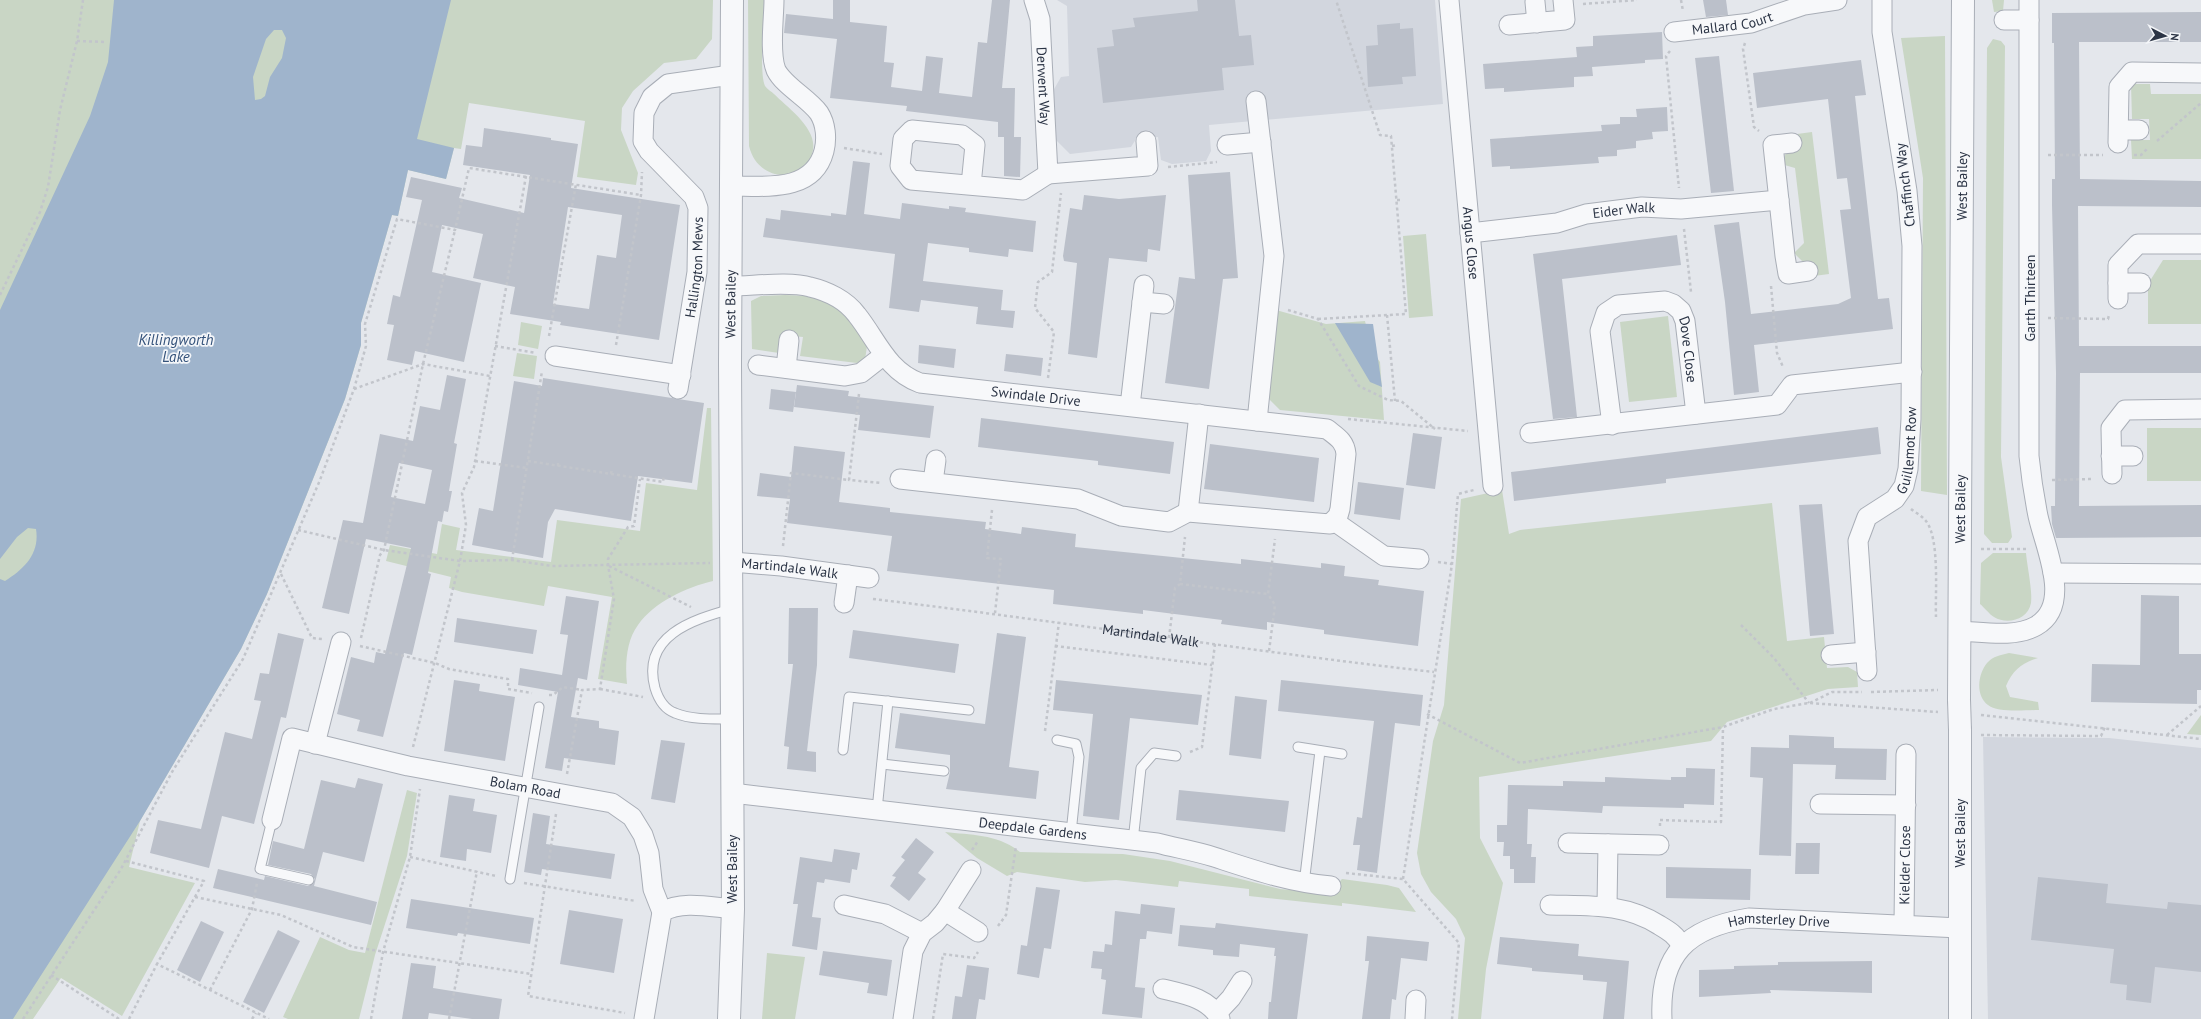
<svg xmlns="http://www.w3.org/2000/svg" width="2201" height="1019" viewBox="0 0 2201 1019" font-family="'PT Sans',sans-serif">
<rect width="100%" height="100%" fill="#e4e7ec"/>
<g fill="#d2d6de">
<path d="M1057,0H1435L1443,104L1209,125L1211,151L1206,161L1172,164L1161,160L1158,137L1136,139L1131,147L1070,154L1055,139L1053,91L1061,77L1069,76L1067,6Z"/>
<path d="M1983,737L2109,738L2201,748V1019H1988Z"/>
</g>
<g fill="#c9d6c5">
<path d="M0,0H713L712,39L696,59L664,63L633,91L622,108L621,130L638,173L636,185L577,177L585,121L469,103L461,149L454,148L446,179L408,170L398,216L392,215L361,323V345L345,399L267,594L241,649L140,821L129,867L195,883L122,1016L61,978L33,1019H0Z"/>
<path d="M748,0H764C764,17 759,73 765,86C767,89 772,92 774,94C787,107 817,128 813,150C807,184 758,184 749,146Z"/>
<path d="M1992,0H2004L2003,11L1994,12Z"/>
<path d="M1945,36L1947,495L1921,491L1923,178L1901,38Z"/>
<path d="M1993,39L2001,41L2005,46L2001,457L2012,537L2008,543H1992L1984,534L1987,48Z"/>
<path d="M2131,84H2150L2151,94H2201V159H2132L2131,140H2150L2149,119H2132Z"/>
<path d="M1812,132L1829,274L1814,276L1812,262H1803L1794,253L1804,243L1795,168L1781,164L1787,151L1798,147L1797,134Z"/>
<path d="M1426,234L1433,316L1409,318L1403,236Z"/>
<path d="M2163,260H2201V324H2148V284Z"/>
<path d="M785,295L811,296L840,309L865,338L867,346L865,360L857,363L800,356L803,337L781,335L779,353L752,349L751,301L761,296Z"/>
<path d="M1276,310L1326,324L1365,321L1372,351L1380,362L1384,420L1280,410L1267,397Z"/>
<path d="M1668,316L1677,397L1629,402L1620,322Z"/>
<path d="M521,322L542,326L538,349L518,345Z"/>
<path d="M517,353L537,356L534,379L513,376Z"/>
<path d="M707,408H711L713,581C687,587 654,602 638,625C626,641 625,665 627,684L598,679L612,597L548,586L544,606L462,592L449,588L451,577L386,561L390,545L437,554L442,524L460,528L456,550L551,562L557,520L640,531L646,483L697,490Z"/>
<rect x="2147" y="428" width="54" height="53"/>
<path d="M1502,490L1509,534L1520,530L1772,503L1787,641L1824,637L1827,668L1848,667L1857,672L1858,687L1828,689L1727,722L1711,741L1479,777L1480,838L1503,883L1486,969L1481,1019H1458L1465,938L1456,919L1431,892L1421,874L1417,853L1433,741L1444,705L1461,499Z"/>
<path d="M1993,553H2026C2027,565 2033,593 2031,603C2028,620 2007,625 1994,617C1989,614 1984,607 1980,604L1981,563Z"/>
<path d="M2009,653L2038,658C2022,663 2013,670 2006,686L2010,697L2038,702L2039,710C2026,710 1997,713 1988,705C1975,695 1978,674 1987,663C1993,656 2001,655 2009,653Z"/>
<path d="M2201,715V735L2187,734Z"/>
<path d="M407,790L417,793L407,856L375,955L359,1019H288L283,1017L320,937L349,950L365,953Z"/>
<path d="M945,832C971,835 998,834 1020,852L1123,854L1170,861L1280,889L1323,893L1329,892L1342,879L1387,885L1399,888L1416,912L1342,903V906L1249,896V889L1179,881L1178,887L1116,880L1085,882L1017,872L1007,876L977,858Z"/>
<path d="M767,953L805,957L795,1019H762Z"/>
</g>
<g fill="#9fb4cc" fill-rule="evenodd">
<path d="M114,0H451L417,139L454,148L446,179L408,170L398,216L392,215L361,323V345L345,399L267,594L241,649L140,821L13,1019H0V579L5,581C24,569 40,554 36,529L28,528L17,537L0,559V310L90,116L108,62ZM274,30H282L286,38L282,58L270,77L265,96L261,99L255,100L253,77L266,39Z"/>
<path d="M1335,323L1373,324L1382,387L1370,382Z"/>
</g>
<g fill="#bbc0ca" fill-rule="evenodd">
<path d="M833,0H850V22L887,26L884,62L894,63L891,87L922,91L926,56L943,58L939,93L972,97L978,42L987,43L992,0H1010L1002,88H1015L1014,137H998V122L906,111L907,106L830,98L837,39L784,33L786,14L833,19Z"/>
<path d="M1197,0H1235L1239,36L1251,35L1254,65L1222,68L1224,90L1103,103L1097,48L1114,46L1112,30L1135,27L1133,18L1198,11Z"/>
<path d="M1703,0H1726L1728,15L1706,17Z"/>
<path d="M2201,12V42H2079L2080,179L2201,181V207L2078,206L2079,346H2201V373H2080L2079,506L2201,505V537L2056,538L2052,524L2051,506H2055L2056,373L2052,205V179H2055L2054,43H2052V13Z"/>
<path d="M1400,23V29L1413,28L1416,76L1402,77L1403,84L1368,87L1366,46L1378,45L1377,25Z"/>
<path d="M1662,32L1663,59L1645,60V63L1592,67L1593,76L1574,77V87L1504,92V88L1485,89L1483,64L1577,57L1576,47L1593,46V36Z"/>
<path d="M1719,56L1734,191L1711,193L1695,58Z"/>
<path d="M1861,60L1866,95L1855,96L1873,255L1878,299L1889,298L1893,329L1754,345L1759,392L1734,395L1725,302L1714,225L1739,222L1751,314L1838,304L1851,298L1840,210L1851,209L1847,178L1837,179L1828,99L1757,108L1753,73Z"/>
<path d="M1667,107L1668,131L1652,132L1653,139L1636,141V148L1617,150V156L1598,157L1599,163L1529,168L1510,169V166L1492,167L1490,139L1602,131L1601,125L1620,124V117H1637L1636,109Z"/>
<path d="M484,128L551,138V140L578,144L571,188L680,205L659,340L560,325L561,322L510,314L515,287L473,278L483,234L442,225L432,272L481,283L464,362L415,351L412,365L387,360L394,325L387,324L393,295L400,297L422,200L406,197L411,177L462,188L459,198L524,213L530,175L463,165L466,145L482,147ZM568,207L622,215L616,258L597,255L589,309L553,304Z"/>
<path d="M1004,137H1021L1020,177L1004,176Z"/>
<path d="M853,161L870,163L864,214L900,219L902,203L949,209V206L966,208L965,212L1036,221L1033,252L1009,249L1008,257L969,252V248L928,243L923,281L1003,290L1001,310L1015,311L1013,328L976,324L978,307L921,300L919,312L889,308L895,254L763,237L766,218L780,220L781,210L831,216V213L846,215Z"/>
<path d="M1230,172L1238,278L1223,279L1209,389L1165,383L1179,277L1195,279L1188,175Z"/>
<path d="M1084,195L1119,199L1166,195L1160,251L1148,249L1147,262L1109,258L1097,358L1068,354L1077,263L1064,261L1063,256L1070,208L1082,210Z"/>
<path d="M1677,235L1681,265L1562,279L1577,417L1553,419L1533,254Z"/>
<path d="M919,345L956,349L954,368L918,363Z"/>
<path d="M1006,354L1043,358L1041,376L1004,371Z"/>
<path d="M447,375L466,379L454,443L457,444L449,491H452L448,512L444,511L442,522L438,521L428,573L431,574L412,655L404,653L383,737L357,731L360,720L337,714L351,657L374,663L376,652L385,654L411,548L366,539L349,614L322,608L343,520L363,523L380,434L413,441L420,406L440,410ZM399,463L432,470L425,504L391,497Z"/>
<path d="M543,378L704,403L692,483L638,476L631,521L555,509L548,522L543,558L472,545L479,508L493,511L514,381L542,386Z"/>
<path d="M797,385L849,391L848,396L934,406L930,438L858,430L860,415L794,407Z"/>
<path d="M771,389L796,392L793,412L769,409Z"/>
<path d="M981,418L1174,442L1170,474L1098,465V461L978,447Z"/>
<path d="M1878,427L1881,454L1666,479V483L1514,501L1511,472Z"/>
<path d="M1413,433L1442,437L1435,489L1406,485Z"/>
<path d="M1210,444L1319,458L1314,502L1204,489Z"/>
<path d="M794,446L845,452L839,502L890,508V512L986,522L985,529L1021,534L1022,527L1076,534L1075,547L1241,564V559L1321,568V563L1345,566L1344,576L1379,580L1378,585L1424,591L1418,646L1324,634V630L1267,622V630L1221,624L1222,620L1143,610V614L1053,604L1054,590L887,571L892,536L787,523L790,499L757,496L760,473L791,477Z"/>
<path d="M1358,482L1404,488L1400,520L1354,514Z"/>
<path d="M1822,504L1834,634L1810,636L1799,505Z"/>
<path d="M2141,595L2179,596V654H2201V690H2197V704L2091,702L2092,664L2140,665Z"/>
<path d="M566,596L599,601L587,680L578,678L571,717L599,721V728L619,731L615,765L564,758L562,771L545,768L558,692L518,685L520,668L562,675L568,635L560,634Z"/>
<path d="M789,608H818L817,665L807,751L816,752V772L787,769L789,747L784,746L793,664H788Z"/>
<path d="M457,618L537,630L533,654L454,642Z"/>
<path d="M853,630L959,644L955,673L849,658Z"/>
<path d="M278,633L304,639L286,718L281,717L254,824L222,816L209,868L150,853L158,820L201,829L225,732L252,739L261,701L254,700L260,673L269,674Z"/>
<path d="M997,633L1026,637L1009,767L1039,771L1036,799L946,789L950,772V755L895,748L900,713L985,724Z"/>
<path d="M454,680L480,684L479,691L515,697L505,761L444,751Z"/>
<path d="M1056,680L1202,695L1198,725L1130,718L1119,820L1083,816L1093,714L1053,710Z"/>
<path d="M1281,680L1423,695L1420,726L1395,723L1377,873L1357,870L1360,845H1353L1357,817L1362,818L1374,721L1278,711Z"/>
<path d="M1235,696L1267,700L1261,759L1229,755Z"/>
<path d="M1789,735L1834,737V748L1887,749L1886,780L1835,779L1836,765L1793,764L1791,856L1759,855L1763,778L1750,777L1751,747L1789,748Z"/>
<path d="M661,740L685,743L675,803L651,799Z"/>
<path d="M1686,768L1715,769L1714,805L1684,804V808L1603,806L1602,813L1528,809L1527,844H1532L1531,857H1536L1535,883H1514V869H1510V856H1503L1504,842H1497V825H1507L1508,785L1563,786V781L1605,782V777L1671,780V777H1686Z"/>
<path d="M358,778L383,784L364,862L323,852L314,886L377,902L371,925L213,888L218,869L264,880L265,876L308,886L313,884L315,879L311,874L268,865L273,841L304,849L321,780L355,788Z"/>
<path d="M1179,790L1289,801L1285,832L1176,820Z"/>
<path d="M449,795L475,799L473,811L497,815L491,853L467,849L466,861L440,857Z"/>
<path d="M533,813L550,816L546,844L615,854L611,879L542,869L541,875L524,872Z"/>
<path d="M916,838L934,852L918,873L926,879L909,901L890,886L896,877L892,876L905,860L901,857Z"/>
<path d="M1796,843H1820L1819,874H1795Z"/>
<path d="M834,849L860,853L857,870L852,869L850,883L825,879L824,883L817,882L812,917L821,918L817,950L792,946L798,904H793L800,857L832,862Z"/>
<path d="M1666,867L1751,869L1750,900L1666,898Z"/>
<path d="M2038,877L2108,884L2106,903L2167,909L2168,902L2201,905V972L2155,967L2151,1003L2126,1000L2127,985L2110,983L2114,949L2031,940Z"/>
<path d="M1036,887L1060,890L1051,949L1044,948L1039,978L1017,974L1021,945L1027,946Z"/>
<path d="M411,899L534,918L530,944L458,933L457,936L406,928Z"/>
<path d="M1141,904L1175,908L1172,934L1147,931L1146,939H1140L1135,987L1145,988L1142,1018L1102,1014L1106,980L1101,979L1102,969L1091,968L1093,951L1104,952L1105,944L1112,945L1115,911L1140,914Z"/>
<path d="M569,910L623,919L614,973L560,964Z"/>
<path d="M201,921L224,932L200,982L177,970Z"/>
<path d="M1216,923L1308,934L1297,1019H1268L1269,1002H1271L1276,956H1274L1275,948L1240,944L1239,957L1213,955V950L1178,946L1180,925L1215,928Z"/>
<path d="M278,930L300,941L264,1013L243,1002Z"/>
<path d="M1367,936L1429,942L1427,961L1401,958L1396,1000L1392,999L1390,1019H1362L1369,961H1365Z"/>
<path d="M1500,937L1579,944L1578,956L1629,961L1624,1019H1603L1607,982L1583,980V975L1532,971V968L1497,964Z"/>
<path d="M823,951L892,960L887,996L867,993L869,983L819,975Z"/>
<path d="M1872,961V993L1770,990L1771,993L1699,997V970L1734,969V966L1778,965V962Z"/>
<path d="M411,963L436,966L433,988L502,999L499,1019H472L429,1013L428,1019H402Z"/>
<path d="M967,965L989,968L985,1000L979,999L976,1019H952L955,996L962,997Z"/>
</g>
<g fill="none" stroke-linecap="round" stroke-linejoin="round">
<g stroke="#a9aeb7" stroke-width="11">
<g id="service">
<path d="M731,609C692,620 641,636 655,688C658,698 664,709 675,713C692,720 714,719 732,719"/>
<path d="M1057,740L1076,744L1079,757L1071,833"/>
<path d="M1298,747L1342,754"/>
<path d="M843,750L849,697L969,710"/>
<path d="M882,764L944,771"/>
<path d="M877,810L888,701"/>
<path d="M272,820L260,869L309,880"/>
<path d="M1133,841L1141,768L1154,753L1176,756"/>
<path d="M510,879L539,707"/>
<path d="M1304,884L1320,751"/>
</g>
</g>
<g stroke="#a9aeb7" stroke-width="21">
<g id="minor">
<path id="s2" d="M1034,0L1040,19L1048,174L1148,166L1146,141"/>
<path id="s3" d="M1449,0L1493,486"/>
<path d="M1535,2L1537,23"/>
<path d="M2004,20H2029"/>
<path d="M1509,25L1565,20L1563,0"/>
<path id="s4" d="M1674,32L1751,23L1804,5L1837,0"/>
<path d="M1256,101L1274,256L1257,421"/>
<path d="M2119,130H2139"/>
<path d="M1792,143L1773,145L1785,256L1788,274L1808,271"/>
<path d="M2118,143L2119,87L2132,72L2201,73"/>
<path d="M1227,145L1261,142"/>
<path d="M971,185L975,145L962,135L912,130L903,139L900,166L911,180L1023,190L1048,174"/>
<path d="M731,186C765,186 813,193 824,151C827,139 826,124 819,113C808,98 784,86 776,70C769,53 774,18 774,0"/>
<path id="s5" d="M1470,233L1557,223L1586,214L1642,207L1681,209L1779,200"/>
<path d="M2118,283H2141"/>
<path id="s6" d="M731,286C753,286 790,281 810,287C827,291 846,300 857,315C877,340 887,371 920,383L1327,429C1337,437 1345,441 1346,454L1340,509L1338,516L1330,524L1188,512L1169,522L1121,516L1078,499L900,479"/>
<path d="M2118,299V265L2138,244H2201"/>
<path d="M1142,302L1164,304"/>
<path d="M555,356L681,375"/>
<path d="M758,365L845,376L861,373L884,355"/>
<path d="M786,368L789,340"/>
<path id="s7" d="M678,389L697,272L698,208L694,197L649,151L643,141L644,113L652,97L668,84L731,75"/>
<path d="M1130,406L1144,285"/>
<path id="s8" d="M1612,425L1600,331L1606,313L1618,305L1665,301L1673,304L1681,311L1685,321L1696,414"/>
<path d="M1530,433L1777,405L1792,385L1912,372"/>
<path d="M2111,456H2133"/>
<path d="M2112,474L2111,428L2125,410L2201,409"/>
<path d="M933,482L936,460"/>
<path d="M1188,512L1199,414"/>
<path d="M1334,521L1384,556L1419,559"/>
<path id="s9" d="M732,562L781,566L869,578"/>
<path d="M2053,573L2201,574"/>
<path d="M844,603L848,575"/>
<path d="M1960,631C1983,632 2015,638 2036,626C2073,605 2045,548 2038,516C2034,496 2031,476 2029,456V0"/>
<path d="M1831,655L1866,652"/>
<path id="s10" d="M1867,671L1858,541L1867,517L1895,499L1904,486L1908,469L1911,419L1912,246L1907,191L1882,32V0"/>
<path d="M315,744L341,642"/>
<path id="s11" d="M732,793L1157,843C1176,848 1195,851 1214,857C1254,870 1288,882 1331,886"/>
<path d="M1820,804L1906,805"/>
<path id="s12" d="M272,820L292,738L408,766L612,803L632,817L643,835L649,853L653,889L662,912"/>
<path d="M1568,843L1659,845"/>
<path d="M844,905L885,914L922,933"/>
<path d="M1550,905C1589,906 1624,903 1659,925C1669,931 1676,935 1681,945"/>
<path d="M1607,906L1608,844"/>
<path d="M945,911L978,932"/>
<path id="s13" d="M1904,924L1906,754"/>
<path d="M1163,989C1184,994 1209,998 1220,1019"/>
<path d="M1217,1013L1231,998L1242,981"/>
<path d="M644,1019L662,912C682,900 710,907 733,909"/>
<path d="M903,1019L913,951L922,933L935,923L945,911L971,870"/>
<path d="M1415,1019L1416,1000"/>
<path id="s14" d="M1662,1019C1659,954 1687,928 1749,918L1960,928"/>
</g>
</g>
<g stroke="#a9aeb7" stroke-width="24">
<g id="tertiary">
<path id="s15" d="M1959,700L1963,0"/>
<path id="s16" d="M729,1019L733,909L730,364L732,0"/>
<path d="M1960,1019V730"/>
</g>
</g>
<g stroke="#c2c5cb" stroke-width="2.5" stroke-dasharray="3 3" stroke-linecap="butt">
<path d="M1681,0L1683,11"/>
<path d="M1583,4L1637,0"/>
<path d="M77,41L106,42"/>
<path d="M1745,43L1743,49L1754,127L1759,131"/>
<path d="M1670,51L1666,56L1679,188"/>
<path d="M2157,141L2201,103"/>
<path d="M1392,146L1397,145"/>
<path d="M844,148L882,154"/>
<path d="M2048,155H2103"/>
<path d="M2134,155H2141L2147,149"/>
<path d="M1168,167L1217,162"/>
<path d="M1397,200H1402"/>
<path d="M1684,229L1691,292"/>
<path d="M1771,286L1777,353L1783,367"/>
<path d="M0,295L40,212L48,187L60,110L77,41L83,0"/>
<path d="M1288,310L1318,319L1359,386L1388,400L1401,401L1435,429"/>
<path d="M1387,315L1395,401"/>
<path d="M2048,318L2108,319L2109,315"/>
<path d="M1318,319L1406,314L1391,136L1380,135L1336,0"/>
<path d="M549,336L576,184"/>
<path d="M616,345L641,195L642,172"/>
<path d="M495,346L536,353"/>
<path d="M1048,378L1054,332L1035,308L1038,282L1052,272L1061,193"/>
<path d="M354,389L423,364L490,376"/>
<path d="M859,394L849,480L881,483"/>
<path d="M1348,419L1468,431"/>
<path d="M475,461L527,468"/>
<path d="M528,461L663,482L664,475"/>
<path d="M558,466V460"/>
<path d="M611,474L612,469"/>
<path d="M2052,480L2093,479"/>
<path d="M1911,509C1916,513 1922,516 1926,521C1940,539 1935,594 1936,617"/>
<path d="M992,510L987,558L1001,559L995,613"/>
<path d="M298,530L384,550L460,561L512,560L552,566L710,563"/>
<path d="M783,546L791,473L849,480"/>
<path d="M1981,549H2026"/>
<path d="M512,560L542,371"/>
<path d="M1438,562L1452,564"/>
<path d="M609,566L691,607"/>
<path d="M281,574L312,638L322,639"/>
<path d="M1180,584L1268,594"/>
<path id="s1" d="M873,599C1060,621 1247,651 1434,672"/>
<path d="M1741,625L1774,658L1809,703"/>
<path d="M361,638L380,555L384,550L423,364L455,230"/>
<path d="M1169,638L1175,588L1180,584L1185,537"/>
<path d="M360,646L435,663L449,669L508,679V689L532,693"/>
<path d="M1055,646L1212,665"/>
<path d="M1269,651L1275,605L1268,594L1275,539"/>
<path d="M600,689L643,697"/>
<path d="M1871,692L1938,690"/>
<path d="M549,695H553L563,687L582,690"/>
<path d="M1810,703L1832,692H1862"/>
<path d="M1427,714L1520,763L1723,727L1774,709L1809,703L1938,712"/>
<path d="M1981,715L2201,739"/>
<path d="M1045,731L1059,622"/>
<path d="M1981,735L2101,736L2105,727"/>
<path d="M2167,735L2201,706"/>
<path d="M413,747L460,561L466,525L462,493L474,467L526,176"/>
<path d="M1190,752L1202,747L1215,644"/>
<path d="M567,774L582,690L600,689L614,599L608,565V559L628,527L634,526L640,479"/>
<path d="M556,814L528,996L625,1013"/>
<path d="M1660,826V820L1721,822L1723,727"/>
<path d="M972,850L978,841"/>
<path d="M410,857L496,876"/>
<path d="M126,861L204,881L157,964L269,1019"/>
<path d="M1346,873L1403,879L1459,943L1452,1019"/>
<path d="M1403,879L1452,564L1458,494L1474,490"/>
<path d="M524,883L636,901"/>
<path d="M195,897L281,915L353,947L531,974"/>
<path d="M998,926L1006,915L1016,846"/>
<path d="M51,975L119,1019"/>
<path d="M210,990L252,909L257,883"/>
<path d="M23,1019L121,869L172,772L243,659L320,480L354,389L366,346L365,324L397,219L455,230L469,168L641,195"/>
<path d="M129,1019L157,964"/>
<path d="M252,1019L256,1013"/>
<path d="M371,1019L383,952L410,857L420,789"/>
<path d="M449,1019L477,871"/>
<path d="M933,1019L943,954L974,958L978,952"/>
</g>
<use href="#service" stroke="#f7f8fa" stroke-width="9"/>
<use href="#minor" stroke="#f7f8fa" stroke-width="19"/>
<use href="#tertiary" stroke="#f7f8fa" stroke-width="22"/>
<g stroke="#a9aeb7" stroke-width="24" stroke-linecap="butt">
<path id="tertiary-bridge" d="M1959,700L1960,730"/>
</g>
<use href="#tertiary-bridge" stroke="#f7f8fa" stroke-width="22"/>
</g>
<g text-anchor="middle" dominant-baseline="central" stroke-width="3.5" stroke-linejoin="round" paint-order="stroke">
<g font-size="14" fill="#2b3445" stroke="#f4f6f9">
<text stroke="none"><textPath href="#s4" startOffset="59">Mallard Court</textPath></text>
<text stroke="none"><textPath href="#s2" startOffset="87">Derwent Way</textPath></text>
<text transform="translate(1905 185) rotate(-97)">Chaffinch Way</text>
<text stroke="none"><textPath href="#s15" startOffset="514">West Bailey</textPath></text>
<text stroke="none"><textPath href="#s5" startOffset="156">Eider Walk</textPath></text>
<text stroke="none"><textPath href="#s3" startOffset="244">Angus Close</textPath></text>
<text stroke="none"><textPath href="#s7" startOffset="123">Hallington Mews</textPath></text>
<text transform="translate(2030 298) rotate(-90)">Garth Thirteen</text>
<text stroke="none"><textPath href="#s16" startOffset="715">West Bailey</textPath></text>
<text stroke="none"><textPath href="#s8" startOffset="234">Dove Close</textPath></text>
<text stroke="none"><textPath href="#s6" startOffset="346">Swindale Drive</textPath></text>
<text stroke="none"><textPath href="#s10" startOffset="241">Guillemot Row</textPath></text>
<text stroke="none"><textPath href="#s15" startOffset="191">West Bailey</textPath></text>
<text stroke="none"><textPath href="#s9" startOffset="58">Martindale Walk</textPath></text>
<text stroke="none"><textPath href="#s1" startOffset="280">Martindale Walk</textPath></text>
<text stroke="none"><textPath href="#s12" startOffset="323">Bolam Road</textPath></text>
<text stroke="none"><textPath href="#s11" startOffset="303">Deepdale Gardens</textPath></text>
<text transform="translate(1960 833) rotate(-90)">West Bailey</text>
<text stroke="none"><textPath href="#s13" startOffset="59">Kielder Close</textPath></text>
<text transform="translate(732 869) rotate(-90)">West Bailey</text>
<text stroke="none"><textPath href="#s14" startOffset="181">Hamsterley Drive</textPath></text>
</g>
<g font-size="15" font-style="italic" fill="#34527a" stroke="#f4f6f9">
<text x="176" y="339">Killingworth<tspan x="176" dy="17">Lake</tspan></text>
</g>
</g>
<g transform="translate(2165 36) rotate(96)" stroke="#f4f6f9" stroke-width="3" paint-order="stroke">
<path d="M0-3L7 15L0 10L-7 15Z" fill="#2b3445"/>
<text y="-6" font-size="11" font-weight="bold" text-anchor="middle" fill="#2b3445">N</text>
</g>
</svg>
